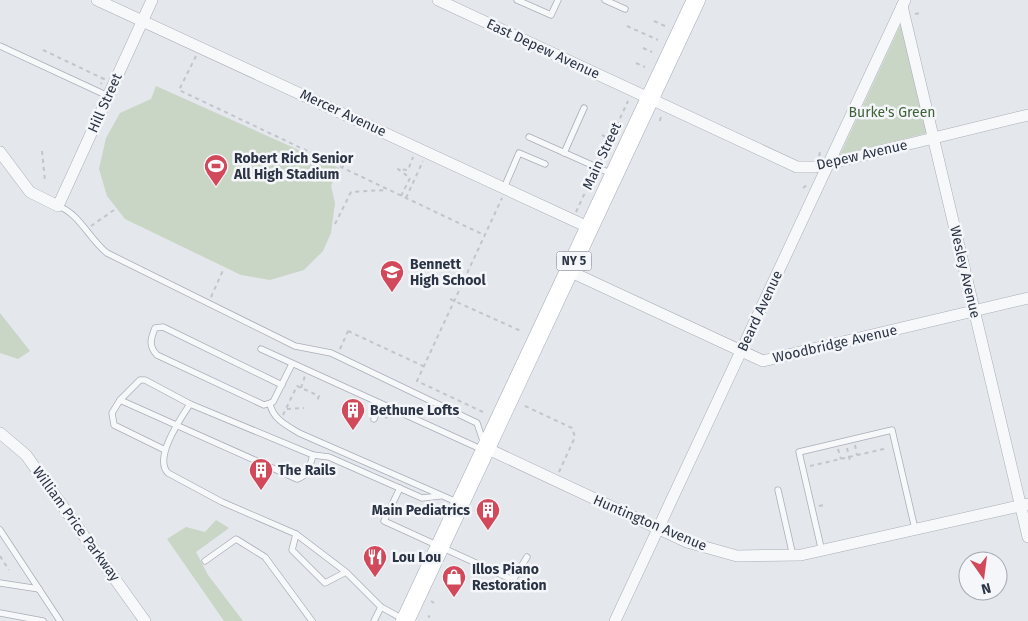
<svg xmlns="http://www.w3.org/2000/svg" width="1028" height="621" viewBox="0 0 1028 621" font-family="'Fira Sans',sans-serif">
<rect width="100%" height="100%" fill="#e4e7ec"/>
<g fill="#c9d6c5">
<path d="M901,24L927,133L840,155Z"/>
<path d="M156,86L339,168L331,186L335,203L331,233L323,251L304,270L270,280L241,275L125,219L107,196L99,169L106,138L120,113L151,99Z"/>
<path d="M0,313L30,351L18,359L0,353Z"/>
<path d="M216,520L229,528L196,552L208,575L243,621H224L167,539L186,527L205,532Z"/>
</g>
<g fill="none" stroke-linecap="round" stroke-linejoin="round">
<g stroke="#a9aeb7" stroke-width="7">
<g id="lane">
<path d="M517,0L551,15L558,0"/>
<path d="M605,0L625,9"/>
<path d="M0,46L108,96"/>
<path d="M529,137L612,174"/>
<path d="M564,153L584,108"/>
<path d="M504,188L519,153L545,164"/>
<path d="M58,206C80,214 89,239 107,253L295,346L331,353L477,423L484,444"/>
<path d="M261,349L483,450"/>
<path d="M282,385L163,327L155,328C151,338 148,346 157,355L264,405L273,402L292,364"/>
<path d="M120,400L140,380H145L190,404"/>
<path d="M270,404C273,419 286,425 299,433L459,503"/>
<path d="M374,419L380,404"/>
<path d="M165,450L114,425L112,413L120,400L297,479C308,476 310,466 313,455L190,404C181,418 153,458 168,473L222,502L296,534"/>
<path d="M313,455L329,457L422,498L440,496"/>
<path d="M400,488L384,521L513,580L527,557"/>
<path d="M778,490L793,556"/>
<path d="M0,530L60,621"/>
<path d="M822,552L799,452L892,430L915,529"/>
<path d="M205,561L236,539L265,557L312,621"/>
<path d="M346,572L296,534L292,550L325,583L346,572L381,607L403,619"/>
<path d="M0,583L39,589"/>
<path d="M0,613L43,621"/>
<path d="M374,621L381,607"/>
</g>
</g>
<g stroke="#a9aeb7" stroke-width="12">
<g id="street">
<path d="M97,0L590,228"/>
<path d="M438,0L797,167H815L1028,115"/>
<path d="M902,6L1028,537"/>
<path d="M0,152L30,192L58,206L152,0"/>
<path d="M569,271L763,361L1028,298"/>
<path d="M0,433L26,455L145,621"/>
<path d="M486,448L687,542L737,556L801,555L1028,504"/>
<path d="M615,621L905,0"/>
</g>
</g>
<g stroke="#a3abb8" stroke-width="19">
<path id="primary" d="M405,621L696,0"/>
</g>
<g stroke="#c2c5cb" stroke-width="2" stroke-dasharray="4 4" stroke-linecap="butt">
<path d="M915,14L921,13"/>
<path d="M654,21L665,26"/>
<path d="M627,26L658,40"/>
<path d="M643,48L652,52"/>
<path d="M43,50L104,79L101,84"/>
<path d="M196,56L179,90L484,235"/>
<path d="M636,63L645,67"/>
<path d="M660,121L661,116"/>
<path d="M602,135L610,139"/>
<path d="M42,151L45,181"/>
<path d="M819,156L821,149"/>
<path d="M600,162L628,101"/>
<path d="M342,168L348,155"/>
<path d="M803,188L808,184"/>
<path d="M401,196L410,178L398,169L408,170L413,157"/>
<path d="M406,198L423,161"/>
<path d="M576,212L594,173"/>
<path d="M335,224L351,192L386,190"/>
<path d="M91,226L114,210"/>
<path d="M211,297L224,268"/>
<path d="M450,299L521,331"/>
<path d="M348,331L423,366"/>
<path d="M340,349L349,329"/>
<path d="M301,388L305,376"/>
<path d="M525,406L572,428L575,437L559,472"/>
<path d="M287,409L304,408"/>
<path d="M483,412L417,381L502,198"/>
<path d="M283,415L297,386L319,396L317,401"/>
<path d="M384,416L390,419L391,416"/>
<path d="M855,445L857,455"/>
<path d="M847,448L850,461"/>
<path d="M838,449L841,459"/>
<path d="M810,466L888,448"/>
<path d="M819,506L825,505"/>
<path d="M0,556L9,570"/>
<path d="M431,601L434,603"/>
<path d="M428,617L430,616"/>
</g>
<use href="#lane" stroke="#f7f8fa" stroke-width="5.5"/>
<use href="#street" stroke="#f7f8fa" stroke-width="11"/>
<use href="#primary" stroke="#fff" stroke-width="18"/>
</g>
<defs>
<g id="stadium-pin" transform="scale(1.25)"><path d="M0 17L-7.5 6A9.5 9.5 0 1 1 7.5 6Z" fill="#d1495b" stroke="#f4f6f9"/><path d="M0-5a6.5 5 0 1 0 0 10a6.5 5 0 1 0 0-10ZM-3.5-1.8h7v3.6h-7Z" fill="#fff"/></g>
<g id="school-pin" transform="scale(1.25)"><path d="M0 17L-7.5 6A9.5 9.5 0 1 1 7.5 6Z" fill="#d1495b" stroke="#f4f6f9"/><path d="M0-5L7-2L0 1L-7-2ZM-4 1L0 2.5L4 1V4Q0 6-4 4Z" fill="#fff"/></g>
<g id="building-pin" transform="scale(1.25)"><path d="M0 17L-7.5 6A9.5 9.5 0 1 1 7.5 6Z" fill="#d1495b" stroke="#f4f6f9"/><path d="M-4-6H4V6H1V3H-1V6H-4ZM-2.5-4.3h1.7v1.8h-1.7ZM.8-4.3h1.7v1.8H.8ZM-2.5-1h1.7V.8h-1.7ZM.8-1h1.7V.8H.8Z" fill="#fff"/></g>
<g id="restaurant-pin" transform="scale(1.25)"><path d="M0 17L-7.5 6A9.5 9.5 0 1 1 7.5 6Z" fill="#d1495b" stroke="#f4f6f9"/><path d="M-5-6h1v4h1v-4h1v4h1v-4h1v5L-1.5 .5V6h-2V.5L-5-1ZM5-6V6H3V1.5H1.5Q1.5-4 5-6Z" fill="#fff"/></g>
<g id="shop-pin" transform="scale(1.25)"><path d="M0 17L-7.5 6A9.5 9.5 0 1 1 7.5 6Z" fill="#d1495b" stroke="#f4f6f9"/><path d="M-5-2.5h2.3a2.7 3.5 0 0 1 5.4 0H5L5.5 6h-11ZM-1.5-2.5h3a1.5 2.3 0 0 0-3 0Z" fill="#fff"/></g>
</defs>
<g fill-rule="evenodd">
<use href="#stadium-pin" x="216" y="166"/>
<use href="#school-pin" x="392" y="272"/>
<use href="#building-pin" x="353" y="410"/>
<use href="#building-pin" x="261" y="470"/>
<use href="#building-pin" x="488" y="510"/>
<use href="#restaurant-pin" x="375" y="557"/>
<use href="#shop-pin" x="454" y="577"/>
</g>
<g text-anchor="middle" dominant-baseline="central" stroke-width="5" stroke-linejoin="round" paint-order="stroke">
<rect fill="#f4f6f9" stroke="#676e7b" stroke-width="1" x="556.5" y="251.5" width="35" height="19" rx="4"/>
<g font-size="12" font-weight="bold" fill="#2b3445">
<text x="574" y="261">NY 5</text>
</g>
<g font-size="14" fill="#2b3445" stroke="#f4f6f9">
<text transform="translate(543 49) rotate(25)">East Depew Avenue</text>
<text transform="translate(105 103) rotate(-66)">Hill Street</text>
<text transform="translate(343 113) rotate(25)">Mercer Avenue</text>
<text transform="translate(862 155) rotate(-13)">Depew Avenue</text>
<text transform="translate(602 156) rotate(-65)">Main Street</text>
<text transform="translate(965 272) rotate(77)">Wesley Avenue</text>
<text transform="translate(760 311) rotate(-65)">Beard Avenue</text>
<text transform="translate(835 344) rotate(-13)">Woodbridge Avenue</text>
<text transform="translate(650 523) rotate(23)">Huntington Avenue</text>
<text transform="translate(76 524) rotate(54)">William Price Parkway</text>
</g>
<g font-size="14" fill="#3f6138" stroke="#f4f6f9">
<text x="892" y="112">Burke's Green</text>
</g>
<g font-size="14" font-weight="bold" fill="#2b3445" stroke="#f4f6f9" text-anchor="start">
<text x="234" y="158">Robert Rich Senior<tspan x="234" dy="16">All High Stadium</tspan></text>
<text x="410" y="264">Bennett<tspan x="410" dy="16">High School</tspan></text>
<text x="370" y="410">Bethune Lofts</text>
<text x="278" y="470">The Rails</text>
<text x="470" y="510" text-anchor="end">Main Pediatrics</text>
<text x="392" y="557">Lou Lou</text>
<text x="472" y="569">Illos Piano<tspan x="472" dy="16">Restoration</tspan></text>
</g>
</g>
<g transform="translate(983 576) rotate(166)"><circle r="24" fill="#f4f6f9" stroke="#a4a8b1"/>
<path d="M0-4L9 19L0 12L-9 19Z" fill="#d1495b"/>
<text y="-8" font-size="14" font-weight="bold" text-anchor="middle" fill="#2b3445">N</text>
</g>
</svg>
